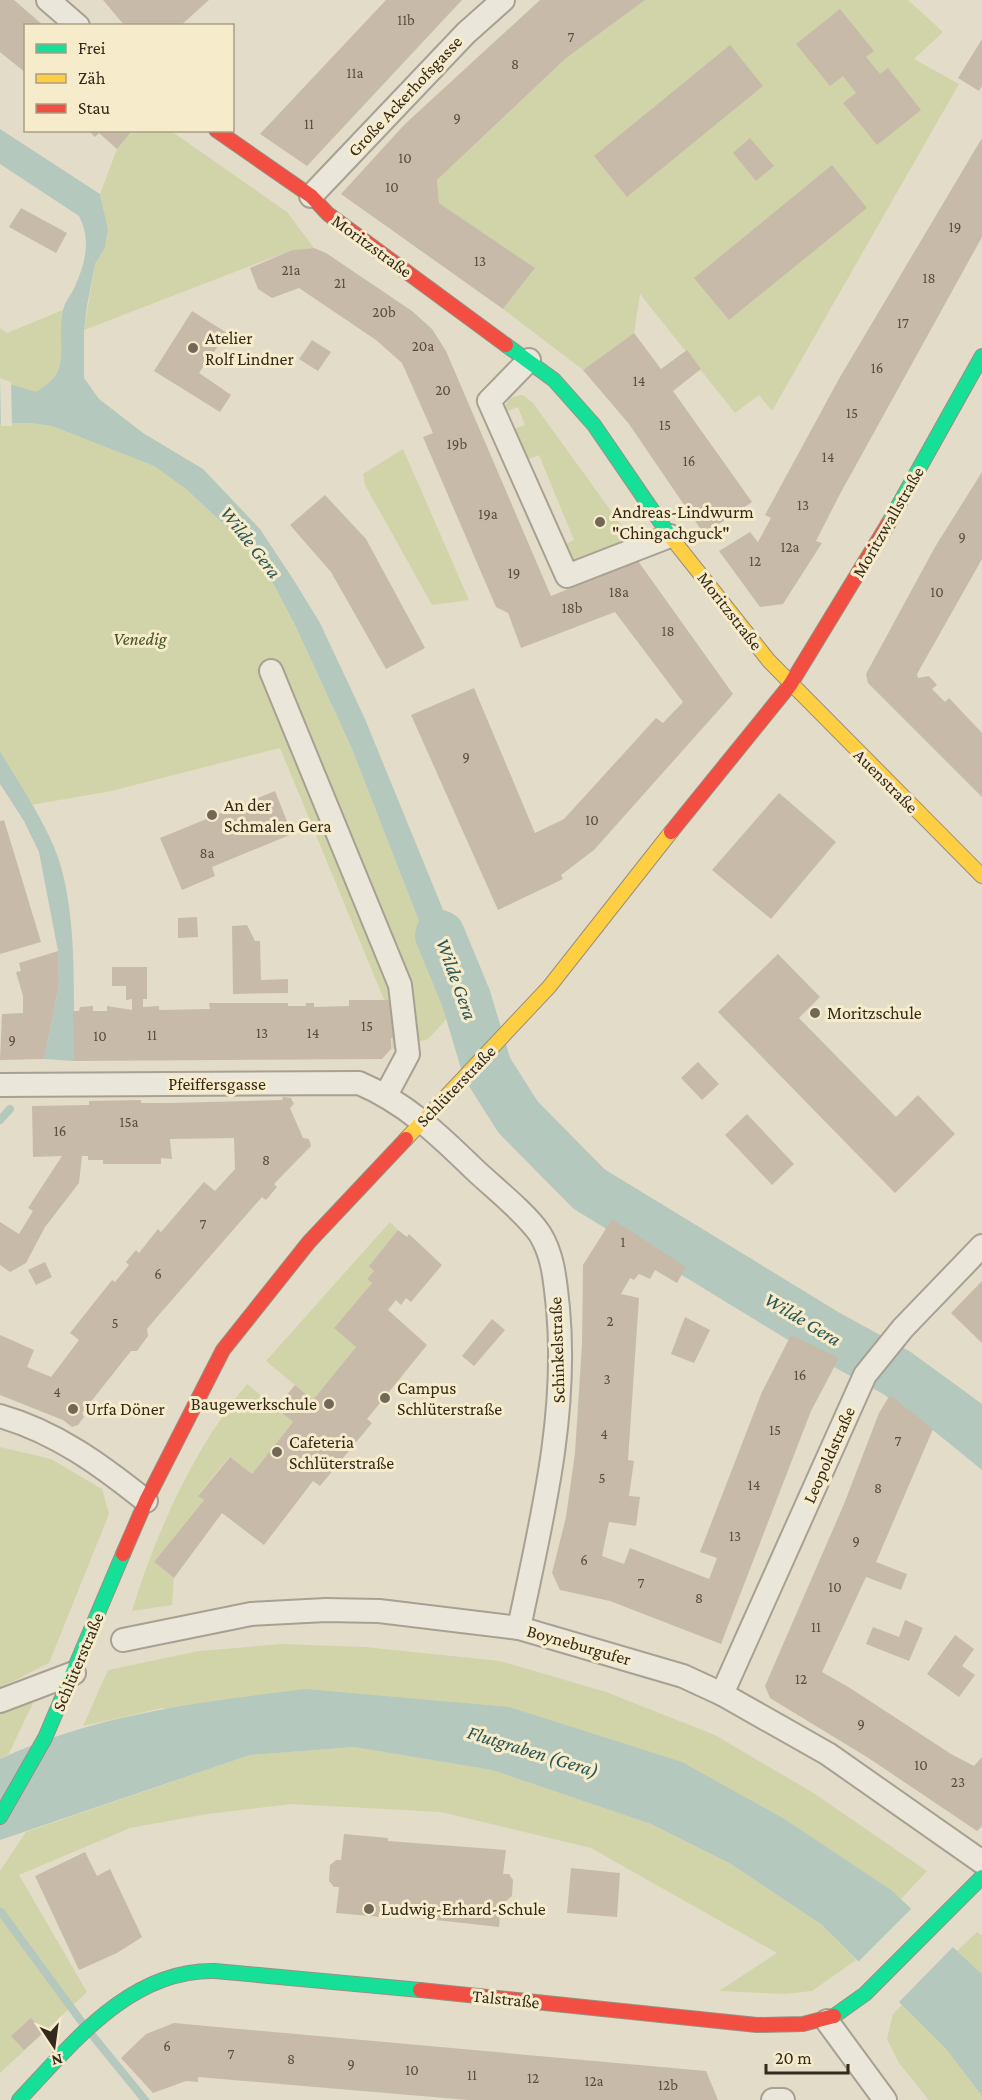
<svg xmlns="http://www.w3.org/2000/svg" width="982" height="2100" viewBox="0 0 982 2100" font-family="'Crimson Pro',serif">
<rect width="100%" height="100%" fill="#e3dcc8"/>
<g fill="#d1d4a9">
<path d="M645,0H908L943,32L914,59L959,84L772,411L759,395L735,413L640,294L634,333L583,370L503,309L535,268L439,203L437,180L565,59Z"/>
<path d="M133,131H171L287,212L314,248L292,250L84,330L95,264L105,248L108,229L100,194L117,149Z"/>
<path d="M63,310C61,343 70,373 36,393L0,381V328L7,333Z"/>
<path d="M523,395L533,403L632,540L571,563L559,547L574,540L539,455L524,461L511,430L525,425L518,407L502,413C507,400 510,396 523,395Z"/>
<path d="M0,423H30L52,426L154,466L186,489L246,545L274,585L296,627L352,749L454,1011L428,1039L391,1049L394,1014H390L280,748L111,791L31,805L0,751Z"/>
<path d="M403,449L469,600L432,605L365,485L363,474Z"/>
<path d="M390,1222L398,1230L369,1266L374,1271L367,1279L372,1283L334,1328L356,1347L313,1400L266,1361Z"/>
<path d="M247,1384L293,1422L252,1474L229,1457L198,1495L204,1500L154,1562L174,1578L172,1605L132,1611C156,1532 194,1448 247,1384Z"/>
<path d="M0,1447L51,1459L102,1489L109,1514L49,1663L0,1688Z"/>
<path d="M281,1644L365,1647L500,1661L606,1692L715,1735L815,1794L927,1871L901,1899L786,1820L162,1708L83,1726L108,1670L199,1651Z"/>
<path d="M20,1702L33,1703L8,1755L0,1759V1711Z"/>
<path d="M354,1747L492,1770L651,1824L731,1864L822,1925L856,1960L812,1991L785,1994L719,1991L777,1953L591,1848L441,1812L291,1804L207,1814L130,1828L19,1875L87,1992L0,2073V1871L26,1832L250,1755Z"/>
<path d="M977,1932L982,1936V1974L957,1951Z"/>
<path d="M902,2005L946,2049L982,2096V2100H929L899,2063L887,2039L893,2014Z"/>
</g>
<g fill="#b4c8bd">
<path d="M0,129L100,194L108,229L105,248L95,264L87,306L84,330V378L99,399L143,433L203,469L260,529L293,579L320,623L365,719L475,988L454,1011L352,749L296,627L274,585L246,545L186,489L154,466L52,426L30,423H0V381L36,392C75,370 55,345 63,311C64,302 72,294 75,286C86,262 91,239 79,216L0,164Z"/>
<path d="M0,751C18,782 40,814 54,847C79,907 73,996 74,1061L44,1059L59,985L58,951L39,852L24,821L0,784Z"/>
<path d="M910,1362L982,1423V1470L890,1395Z"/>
<path d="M305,1689L509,1707L682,1762L786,1820L891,1890L982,1974V2096L946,2049L822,1925L731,1864L651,1824L492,1770L354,1747L250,1755L0,1840V1759C100,1713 198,1703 305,1689Z"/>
</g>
<g fill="#e3dcc8">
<path d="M0,378L11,382L12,426H1Z"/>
<path d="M913,1907L955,1945L897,2004L856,1964Z"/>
</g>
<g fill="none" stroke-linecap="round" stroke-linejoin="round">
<g stroke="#b4c8bd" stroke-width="8">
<path d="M0,1120L10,1109"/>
<path d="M1,1912L84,2025"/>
<path d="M92,2035L145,2100"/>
</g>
<path stroke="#b4c8bd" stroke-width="50" d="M440,935L466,998L487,1068L518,1117L589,1189L828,1335L897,1373L982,1435"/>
</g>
<g fill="#c7baa9">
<path d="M0,0H14L44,26H26V73L0,52Z"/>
<path d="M103,0H209L180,26H125Z"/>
<path d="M386,0H462L307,166L260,134Z"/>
<path d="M540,0H645L565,59L437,180L439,203L535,268L503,309L341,194L405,124Z"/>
<path d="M840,9L874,51L866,57L880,74L888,68L921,110L877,145L843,103L856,93L843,76L830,86L796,44Z"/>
<path d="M982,39V86L979,91L958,78Z"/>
<path d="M730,45L763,86L627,197L594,156Z"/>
<path d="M88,130H133L117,149L99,133L95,137Z"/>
<path d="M750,138L774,166L756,181L733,153Z"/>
<path d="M982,138V237L840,494L816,541L822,543L783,604L760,607L719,551L750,532L758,542L771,518L765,515L840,377Z"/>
<path d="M832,165L867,208L729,320L694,278Z"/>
<path d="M21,208L67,233L56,253L9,227Z"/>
<path d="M314,248L326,253L412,311L432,329L446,351L551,596L638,561L733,694L594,850L561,875L563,879L498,910L411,715L474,688L535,833L564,819L656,718L663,723L683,702L615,612L521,648L508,613L496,607L423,437L433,433L402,363L376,340L299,288L272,298L258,289L250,268L292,250Z"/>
<path d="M192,311L227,333L199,373L231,395L220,412L154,371Z"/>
<path d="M634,333L661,369L687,350L701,369L673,391L752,502L704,534L629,424L583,370Z"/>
<path d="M312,340L331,352L318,371L299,359Z"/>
<path d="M982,472V559L917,674L918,678L929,676L937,685L932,689L945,702L949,698L982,733V797L868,683L866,674L935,547Z"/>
<path d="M325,495L366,539L425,648L386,669L331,572L290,525Z"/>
<path d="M275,791L292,834L212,867L215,876L182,890L160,838Z"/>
<path d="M779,793L836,842L771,919L712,870Z"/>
<path d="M4,820L41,942L0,954V821Z"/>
<path d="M197,917L198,937L178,938V918Z"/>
<path d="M247,925L255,941H260L261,980L288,979V993L233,994L232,926Z"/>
<path d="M58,951L59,985L44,1059L0,1060L2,1014L23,1013V996L16,972L21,971L19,963Z"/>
<path d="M778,954L820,997L799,1018L896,1117L918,1095L955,1134L895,1193L718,1012Z"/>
<path d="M112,967H147V999H143V1007L159,1006V1010L210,1009L209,1003H288V1006H306V1003H314V1007L349,1006V1000H390V1014H395V1038H391V1049L382,1059L74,1061L73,1011H79L80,1007L93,1006V1011H107V1006L132,1010V999L126,1000V986H112Z"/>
<path d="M698,1062L719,1084L702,1100L681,1078Z"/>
<path d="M283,1097L291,1098L294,1104L290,1108L303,1138L309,1139L311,1146L274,1184L277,1187L266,1200L262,1197L157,1317L147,1329L148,1336L137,1351H131L82,1413L84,1417L78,1425L72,1427L63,1420L0,1395V1335L34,1350L27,1367L51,1377L79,1340L70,1333L112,1280L115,1282L129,1265L126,1262L136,1250L139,1253L158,1229L161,1232L204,1182L215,1191L235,1169L234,1138L170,1139L172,1159L161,1158V1164H103V1160H88V1156H82L79,1183L45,1227L26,1263L10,1272L0,1265V1222L19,1234L33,1211L28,1208L62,1156L33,1157L32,1106L89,1105V1101L141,1100V1103H171L282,1100Z"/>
<path d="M747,1114L794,1164L772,1185L725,1135Z"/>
<path d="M612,1219L686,1267L677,1283L655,1270L650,1279L639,1274L634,1280L630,1278L621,1294L639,1298L628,1460L634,1461L629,1496L640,1497L636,1526L609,1522L602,1556L624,1564L630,1548L709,1579L717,1558L700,1552L762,1392L791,1335L839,1358L811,1411L721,1644L610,1601L560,1590L552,1573L566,1517L575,1453L582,1344L583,1265Z"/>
<path d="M398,1230L407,1237L409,1234L442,1265L411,1302L406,1298L401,1305L396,1300L388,1310L427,1345L367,1419L372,1423L320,1486L313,1481L264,1545L222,1513L174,1578L154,1562L204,1500L198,1496L230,1457L252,1474L293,1422L276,1408L295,1385L313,1400L356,1347L334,1328L372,1283L367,1279L374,1271L369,1266Z"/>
<path d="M45,1262L52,1277L36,1285L28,1270Z"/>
<path d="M982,1281V1343L951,1313Z"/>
<path d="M685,1317L710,1330L694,1363L671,1354Z"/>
<path d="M492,1319L505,1330L474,1366L462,1356Z"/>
<path d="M890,1395L933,1429L876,1562L907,1574L901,1590L866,1577L822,1672L850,1688L951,1754L974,1766L982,1757V1826L977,1831L870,1759L770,1698L765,1686L844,1504L879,1413Z"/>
<path d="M905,1620L923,1628L909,1661L866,1644L873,1627L899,1637Z"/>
<path d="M955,1635L974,1649L962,1666L975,1675L959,1697L927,1674Z"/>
<path d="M344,1834L388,1838V1841L506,1850L503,1874H509L513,1880L512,1896L506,1901H501L499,1927L381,1914V1917L336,1913L339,1887H334L329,1881L330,1865L336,1860H341Z"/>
<path d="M85,1852L97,1876L110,1869L142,1937L117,1953L79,1970L35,1876Z"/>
<path d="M571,1868L620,1873L617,1917L567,1913Z"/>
<path d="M31,2018L44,2032L24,2050L11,2036Z"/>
<path d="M174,2023L706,2071L718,2100H468L198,2077V2082L186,2081L153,2093L121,2058L146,2034Z"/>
</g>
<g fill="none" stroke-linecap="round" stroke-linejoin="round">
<g stroke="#a8a092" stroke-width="26">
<g id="street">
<path d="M48,0L78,26"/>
<path d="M311,196L466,33L503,0"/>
<path d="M529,360L489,401L567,576L670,536"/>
<path d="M271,671L400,985L408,1054L386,1095"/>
<path d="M0,1085L359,1083C406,1103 439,1135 475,1170C493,1187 527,1214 540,1234C554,1257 555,1282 558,1308C568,1417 541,1522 519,1628"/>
<path d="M0,1416C56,1432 101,1465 146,1501"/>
<path d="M123,1640L251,1614L326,1610L379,1611L519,1628L683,1676L722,1694L828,1754L982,1862"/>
<path d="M722,1694L865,1375L903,1328L982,1246"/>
<path d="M0,1701L74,1673"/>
<path d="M827,2021L885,2100"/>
<path d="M773,2100H783"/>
</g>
</g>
<g stroke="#979082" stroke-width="16">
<g id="fast">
<path d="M506,345L554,380L594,425L670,536"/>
<path d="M888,524L982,356"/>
<path d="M0,1817L45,1738L123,1554"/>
<path d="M834,2016L865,1994L982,1877"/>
<path d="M19,2100C73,2043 130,1969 215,1971L420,1990"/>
</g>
</g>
<g stroke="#979082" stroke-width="16">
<g id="slow">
<path d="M670,536L769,661L982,876"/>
<path d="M406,1139L549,987L671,832"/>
</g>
</g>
<g stroke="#979082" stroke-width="16">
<g id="jam">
<path d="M216,130L311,196L328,214L506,345"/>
<path d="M671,832L790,685L888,524"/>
<path d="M123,1554L146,1501L223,1350L309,1242L406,1139"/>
<path d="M420,1990L757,2025L803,2024L834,2016"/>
</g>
</g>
<use href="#street" stroke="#ebe6da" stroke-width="22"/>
<use href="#fast" stroke="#16e098" stroke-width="14"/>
<use href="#slow" stroke="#ffcf43" stroke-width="14"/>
<use href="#jam" stroke="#f24e42" stroke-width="14"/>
</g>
<g fill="#726858" stroke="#f6eccb" stroke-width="2">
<circle cx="193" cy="348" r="6"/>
<circle cx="600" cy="522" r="6"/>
<circle cx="212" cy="815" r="6"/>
<circle cx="815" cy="1013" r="6"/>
<circle cx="385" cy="1398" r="6"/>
<circle cx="329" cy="1404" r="6"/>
<circle cx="73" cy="1409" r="6"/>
<circle cx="277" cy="1452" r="6"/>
<circle cx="369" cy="1909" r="6"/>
</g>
<g text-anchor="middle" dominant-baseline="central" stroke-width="6" stroke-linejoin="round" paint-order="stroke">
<g font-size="15" fill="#5a4d3e">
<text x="406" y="20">11b</text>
<text x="571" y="37">7</text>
<text x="515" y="64">8</text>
<text x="355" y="73">11a</text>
<text x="457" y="118">9</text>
<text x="309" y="124">11</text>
<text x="405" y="158">10</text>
<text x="392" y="187">10</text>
<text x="955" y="227">19</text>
<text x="480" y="261">13</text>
<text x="291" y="270">21a</text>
<text x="929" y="278">18</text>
<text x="340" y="283">21</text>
<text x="384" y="312">20b</text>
<text x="903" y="323">17</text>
<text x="423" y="346">20a</text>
<text x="877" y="368">16</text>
<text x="639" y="381">14</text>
<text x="443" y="390">20</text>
<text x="852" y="413">15</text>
<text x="665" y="425">15</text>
<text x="457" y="444">19b</text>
<text x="828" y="457">14</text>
<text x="689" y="461">16</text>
<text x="803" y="505">13</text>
<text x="488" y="514">19a</text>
<text x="962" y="537">9</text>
<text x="790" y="547">12a</text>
<text x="755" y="561">12</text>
<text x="514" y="573">19</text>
<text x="619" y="592">18a</text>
<text x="937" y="592">10</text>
<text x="572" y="608">18b</text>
<text x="668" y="631">18</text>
<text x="466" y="757">9</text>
<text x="592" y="820">10</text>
<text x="207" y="853">8a</text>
<text x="367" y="1026">15</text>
<text x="262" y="1033">13</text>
<text x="313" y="1033">14</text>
<text x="152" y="1035">11</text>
<text x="100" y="1036">10</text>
<text x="12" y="1040">9</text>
<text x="129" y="1122">15a</text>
<text x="60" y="1131">16</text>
<text x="266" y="1160">8</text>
<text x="203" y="1224">7</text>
<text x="623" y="1242">1</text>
<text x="158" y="1274">6</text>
<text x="610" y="1321">2</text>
<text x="115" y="1323">5</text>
<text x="800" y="1375">16</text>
<text x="607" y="1379">3</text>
<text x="57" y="1392">4</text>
<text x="775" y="1430">15</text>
<text x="604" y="1434">4</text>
<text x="898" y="1441">7</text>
<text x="602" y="1478">5</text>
<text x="754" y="1485">14</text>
<text x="878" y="1488">8</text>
<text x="735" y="1536">13</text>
<text x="856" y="1541">9</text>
<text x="584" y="1560">6</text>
<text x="641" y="1583">7</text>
<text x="835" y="1587">10</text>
<text x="699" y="1598">8</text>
<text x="816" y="1627">11</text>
<text x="801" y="1679">12</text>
<text x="861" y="1724">9</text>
<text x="921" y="1765">10</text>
<text x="958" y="1782">23</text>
<text x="167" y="2046">6</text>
<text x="231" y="2054">7</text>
<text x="291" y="2059">8</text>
<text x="351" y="2064">9</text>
<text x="412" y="2070">10</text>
<text x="472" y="2075">11</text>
<text x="533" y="2078">12</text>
<text x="594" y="2081">12a</text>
<text x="668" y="2085">12b</text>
</g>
<g font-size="18" fill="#35291b" stroke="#f6eccb">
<text transform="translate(405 96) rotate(-47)">Große Ackerhofsgasse</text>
<text transform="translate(372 246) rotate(36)">Moritzstraße</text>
<text transform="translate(888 522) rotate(-60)">Moritzwallstraße</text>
<text transform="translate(730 611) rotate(52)">Moritzstraße</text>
<text transform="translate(886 781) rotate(45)">Auenstraße</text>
<text x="217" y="1084">Pfeiffersgasse</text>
<text transform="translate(456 1086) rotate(-46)">Schlüterstraße</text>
<text transform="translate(557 1350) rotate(-92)">Schinkelstraße</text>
<text transform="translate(829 1455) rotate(-66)">Leopoldstraße</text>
<text transform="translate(579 1645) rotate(16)">Boyneburgufer</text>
<text transform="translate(78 1662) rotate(-67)">Schlüterstraße</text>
<text transform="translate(506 1999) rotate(6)">Talstraße</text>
</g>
<g font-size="18" fill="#35291b" stroke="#f6eccb" text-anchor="start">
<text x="205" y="338">Atelier<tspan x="205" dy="21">Rolf Lindner</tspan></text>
<text x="612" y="512">Andreas-Lindwurm<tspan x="612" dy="21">"Chingachguck"</tspan></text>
<text x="224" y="805">An der<tspan x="224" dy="21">Schmalen Gera</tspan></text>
<text x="827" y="1013">Moritzschule</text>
<text x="397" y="1388">Campus<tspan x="397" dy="21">Schlüterstraße</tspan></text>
<text x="317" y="1404" text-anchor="end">Baugewerkschule</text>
<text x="85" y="1409">Urfa Döner</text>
<text x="289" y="1442">Cafeteria<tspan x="289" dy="21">Schlüterstraße</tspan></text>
<text x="381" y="1909">Ludwig-Erhard-Schule</text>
</g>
<g font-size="18" font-style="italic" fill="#435220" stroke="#f6eccb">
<text x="140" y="639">Venedig</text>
</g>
<g font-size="20" font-style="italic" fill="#295655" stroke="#f6eccb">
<text transform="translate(251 542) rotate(52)">Wilde Gera</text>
<text transform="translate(457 979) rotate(70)">Wilde Gera</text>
<text transform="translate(803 1319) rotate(31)">Wilde Gera</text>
<text transform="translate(533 1751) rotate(17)">Flutgraben (Gera)</text>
</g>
</g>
<rect x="24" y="24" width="210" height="108" fill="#f6eccb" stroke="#a99e85" stroke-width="1.5"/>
<rect x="36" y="44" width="30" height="9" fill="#16e098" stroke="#a99e85" stroke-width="1.5"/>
<text x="78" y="54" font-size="18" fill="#35291b">Frei</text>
<rect x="36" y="74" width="30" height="9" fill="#ffcf43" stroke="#a99e85" stroke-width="1.5"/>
<text x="78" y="84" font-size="18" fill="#35291b">Zäh</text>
<rect x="36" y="104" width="30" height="9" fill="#f24e42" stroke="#a99e85" stroke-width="1.5"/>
<text x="78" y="114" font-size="18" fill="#35291b">Stau</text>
<g transform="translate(54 2046) rotate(167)" stroke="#f6eccb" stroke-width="4.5" paint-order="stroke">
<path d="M0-4.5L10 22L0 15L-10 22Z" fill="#35291b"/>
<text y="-9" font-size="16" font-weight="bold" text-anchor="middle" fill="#35291b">N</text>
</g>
<path d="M766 2064v9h82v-9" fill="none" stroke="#35291b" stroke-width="3"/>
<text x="775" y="2064" font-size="18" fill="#35291b" stroke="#f6eccb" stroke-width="4.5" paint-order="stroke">20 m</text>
</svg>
